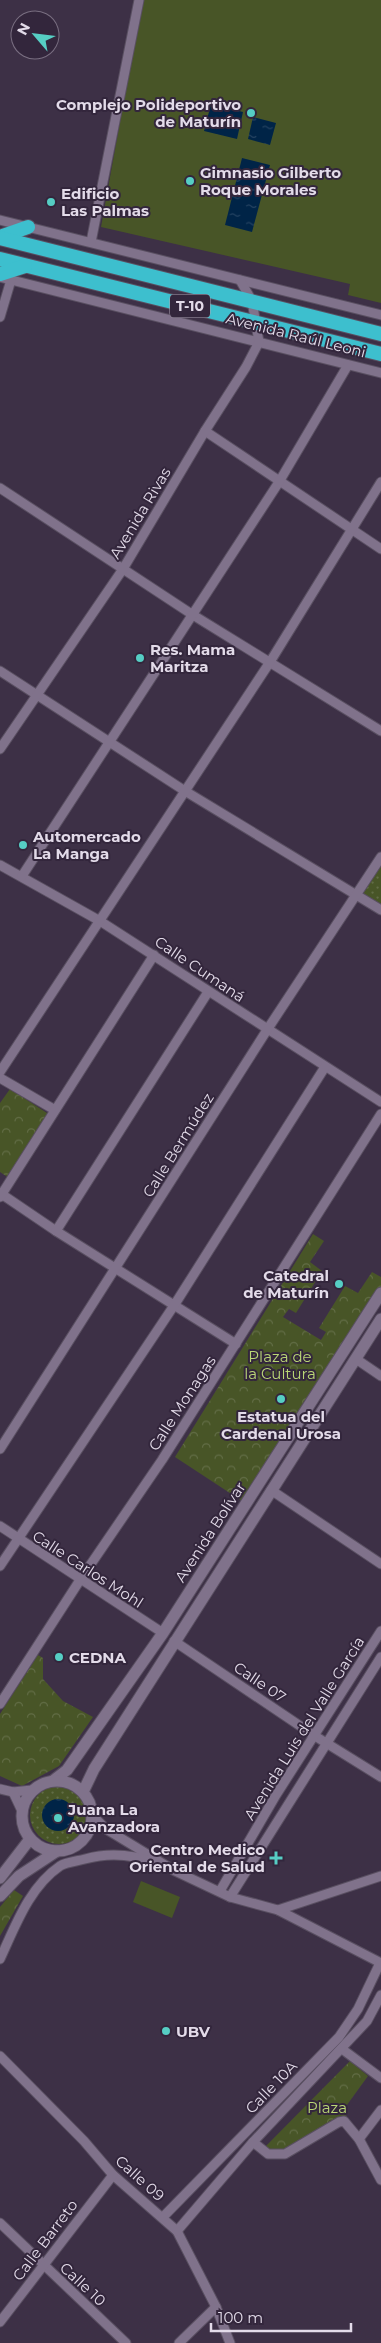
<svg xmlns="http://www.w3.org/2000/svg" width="381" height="2343" viewBox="0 0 381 2343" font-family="Montserrat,sans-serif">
<defs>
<pattern id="grass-dots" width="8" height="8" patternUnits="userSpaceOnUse" patternTransform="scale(1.25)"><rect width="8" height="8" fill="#485527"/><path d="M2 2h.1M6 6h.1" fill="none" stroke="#626d46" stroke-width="1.8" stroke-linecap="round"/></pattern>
<pattern id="park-crowns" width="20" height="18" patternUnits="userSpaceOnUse" patternTransform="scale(1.25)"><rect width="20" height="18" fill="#485527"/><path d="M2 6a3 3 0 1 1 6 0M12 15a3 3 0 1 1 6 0" fill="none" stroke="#626d46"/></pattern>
<pattern id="water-ripples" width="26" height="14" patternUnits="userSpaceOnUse" patternTransform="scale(1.25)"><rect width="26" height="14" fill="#002447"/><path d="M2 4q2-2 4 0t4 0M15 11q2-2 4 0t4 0" fill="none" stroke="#254362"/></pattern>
</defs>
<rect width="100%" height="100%" fill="#3d3046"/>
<g fill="url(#grass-dots)">
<path d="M381,857V910L357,895Z"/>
<circle cx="59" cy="1815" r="29"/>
</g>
<g fill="url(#park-crowns)">
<path d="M10,1089L50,1115L9,1178L0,1172V1103Z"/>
<path d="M313,1234L324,1241L310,1262L322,1271L296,1313L289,1309L283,1317L321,1340L326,1332L319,1328L345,1286L358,1293L372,1272L381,1277V1287L242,1501L175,1457Z"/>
<path d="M38,1655L43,1658V1679L63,1701L93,1717L59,1766L22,1786L0,1776V1714Z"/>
<path d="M14,1890L23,1896L0,1936V1907Z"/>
<path d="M350,2061L368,2076L344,2109L347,2115L286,2151L269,2152L264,2148Z"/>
</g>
<g fill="#485527">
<path d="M142,0H381V303L348,295L350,284L101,227Z"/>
<path d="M141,1881L180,1897L172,1918L133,1902Z"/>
</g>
<g fill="url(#water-ripples)">
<path d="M211,104L243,112L237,139L204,131Z"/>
<path d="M253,117L276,123L270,145L248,139Z"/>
<path d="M242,158L270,165L252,232L225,225Z"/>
<circle cx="58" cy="1815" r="16"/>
</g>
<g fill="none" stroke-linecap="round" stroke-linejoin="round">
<g stroke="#594f61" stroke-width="11">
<g id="minor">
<path d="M0,220L381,315"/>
<path d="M91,242L139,0"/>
<path d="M0,277L381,373"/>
<path d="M0,317L11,280"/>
<path d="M205,431L381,549"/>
<path d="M0,488L193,615L381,731"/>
<path d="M0,671L185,791L381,910"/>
<path d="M0,749L123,569L205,431L246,367L259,342L252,301L240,280"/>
<path d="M0,865L100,921L381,1102"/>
<path d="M22,876L279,482L348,365"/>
<path d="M0,1072L270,662L381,482"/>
<path d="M0,1078L55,1110"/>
<path d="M0,1193L56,1231L236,1344"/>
<path d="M0,1197L154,955"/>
<path d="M56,1231L208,992"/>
<path d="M356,1359L381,1376"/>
<path d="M0,1449L267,1030L381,857"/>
<path d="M271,1490L381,1564"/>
<path d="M0,1526L163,1633"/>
<path d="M0,1566L175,1304L325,1067"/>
<path d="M174,1641L315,1736L381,1777"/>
<path d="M0,1704L80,1580L162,1460L381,1114"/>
<path d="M0,1789L13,1792L32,1790"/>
<path d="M13,1792L22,1811"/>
<path d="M92,1815L106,1829L175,1871L230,1897L278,1910L381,1963"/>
<path d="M220,1891L276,1795L381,1631"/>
<path d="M230,1897L381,1657"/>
<path d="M278,1910L381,1876"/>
<path d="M0,1959C15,1927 29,1887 60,1866C66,1862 78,1861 85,1859C110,1852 132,1854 156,1863"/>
<path d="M342,2049L381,2078"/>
<path d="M0,2056L84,2141L113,2175L177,2231L216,2307L230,2343"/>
<path d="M359,2139L381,2110"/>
<path d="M253,2142L268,2154H285L339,2122L344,2121L359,2139L381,2180"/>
<path d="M163,2217L339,2037L358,2009L380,1963"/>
<path d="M0,2223L126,2343"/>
<path d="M177,2231L253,2142L367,2021L381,1995"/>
<path d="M0,2322L113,2175"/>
<path d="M179,2343L216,2307"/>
</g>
</g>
<g stroke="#594f61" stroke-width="13">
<g id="tertiary">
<path d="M54,1780L67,1770L163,1633L381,1293"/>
<circle cx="57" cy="1816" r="35"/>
<path d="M83,1792L94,1769L381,1319"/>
<path d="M0,1878L30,1839"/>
<path d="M0,1896L19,1876L57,1851"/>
</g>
</g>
<g stroke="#594f61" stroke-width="16">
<g id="trunk">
<path d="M0,237L28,227"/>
<path d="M0,238L381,334"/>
<path d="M0,259L381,354"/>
<path d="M0,274L25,266"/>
</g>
</g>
<use href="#minor" stroke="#80728b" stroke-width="9"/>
<use href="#tertiary" stroke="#80728b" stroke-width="11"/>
<use href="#trunk" stroke="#3dbfce" stroke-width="14"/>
</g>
<g fill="#56cec4" stroke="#33263c" stroke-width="2">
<circle cx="251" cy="113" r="5"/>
<circle cx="190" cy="181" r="5"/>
<circle cx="51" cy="202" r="5"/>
<circle cx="140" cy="658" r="5"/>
<circle cx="23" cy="845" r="5"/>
<circle cx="339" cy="1284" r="5"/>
<circle cx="281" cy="1399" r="5"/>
<circle cx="59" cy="1657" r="5"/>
<circle cx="58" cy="1818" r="5"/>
<path d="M273.5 1850.5h5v5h5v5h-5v5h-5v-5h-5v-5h5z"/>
<circle cx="166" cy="2031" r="5"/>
</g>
<g text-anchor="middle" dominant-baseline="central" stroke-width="4" stroke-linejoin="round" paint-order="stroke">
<rect fill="#33263c" stroke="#aea5b5" stroke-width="1" x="170" y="294.5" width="40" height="23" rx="4"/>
<g font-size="14" font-weight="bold" fill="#e3dbe9">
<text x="190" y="306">T-10</text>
</g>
<g font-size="15" font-weight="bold" fill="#e3dbe9" stroke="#33263c" text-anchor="start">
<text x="241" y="104" text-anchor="end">Complejo Polideportivo<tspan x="241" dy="17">de Maturín</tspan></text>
<text x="200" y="172">Gimnasio Gilberto<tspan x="200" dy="17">Roque Morales</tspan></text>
<text x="61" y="193">Edificio<tspan x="61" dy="17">Las Palmas</tspan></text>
<text x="150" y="649">Res. Mama<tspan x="150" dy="17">Maritza</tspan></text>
<text x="33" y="836">Automercado<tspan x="33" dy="17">La Manga</tspan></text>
<text x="329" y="1275" text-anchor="end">Catedral<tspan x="329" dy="17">de Maturín</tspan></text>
<text x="281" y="1416" text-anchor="middle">Estatua del<tspan x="281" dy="17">Cardenal Urosa</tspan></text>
<text x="69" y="1657">CEDNA</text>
<text x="68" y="1809">Juana La<tspan x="68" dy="17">Avanzadora</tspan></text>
<text x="265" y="1849" text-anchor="end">Centro Medico<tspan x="265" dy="17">Oriental de Salud</tspan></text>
<text x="176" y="2031">UBV</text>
</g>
<g font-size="15" fill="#e3dbe9" stroke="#33263c">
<text transform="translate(296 335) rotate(14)">Avenida Raúl Leoni</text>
<text transform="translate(140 513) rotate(-59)">Avenida Rivas</text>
<text transform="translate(200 969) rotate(34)">Calle Cumaná</text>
<text transform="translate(178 1145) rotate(-58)">Calle Bermúdez</text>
<text transform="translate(182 1403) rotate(-57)">Calle Monagas</text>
<text transform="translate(210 1532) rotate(-57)">Avenida Bolívar</text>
<text transform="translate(88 1569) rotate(33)">Calle Carlos Mohl</text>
<text transform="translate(260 1682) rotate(34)">Calle 07</text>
<text transform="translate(304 1728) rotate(-58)">Avenida Luis del Valle García</text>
<text transform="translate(271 2087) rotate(-46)">Calle 10A</text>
<text transform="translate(140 2178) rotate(42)">Calle 09</text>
<text transform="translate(45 2240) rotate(-53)">Calle Barreto</text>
<text transform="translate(83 2284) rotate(43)">Calle 10</text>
</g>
<g font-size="15" fill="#bad776" stroke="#33263c">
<text x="280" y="1356">Plaza de<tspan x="280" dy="17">la Cultura</tspan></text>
<text x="327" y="2107">Plaza</text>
</g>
</g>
<g transform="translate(35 35) rotate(298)"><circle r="24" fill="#33263c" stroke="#796e81"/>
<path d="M0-4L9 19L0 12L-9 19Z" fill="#56cec4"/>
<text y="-8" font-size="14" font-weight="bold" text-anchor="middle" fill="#e3dbe9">N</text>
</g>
<path d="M211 2323v8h140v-8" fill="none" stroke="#e3dbe9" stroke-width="2.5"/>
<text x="218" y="2323" font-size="15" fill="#e3dbe9" stroke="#33263c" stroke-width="4" paint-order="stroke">100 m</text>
</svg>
